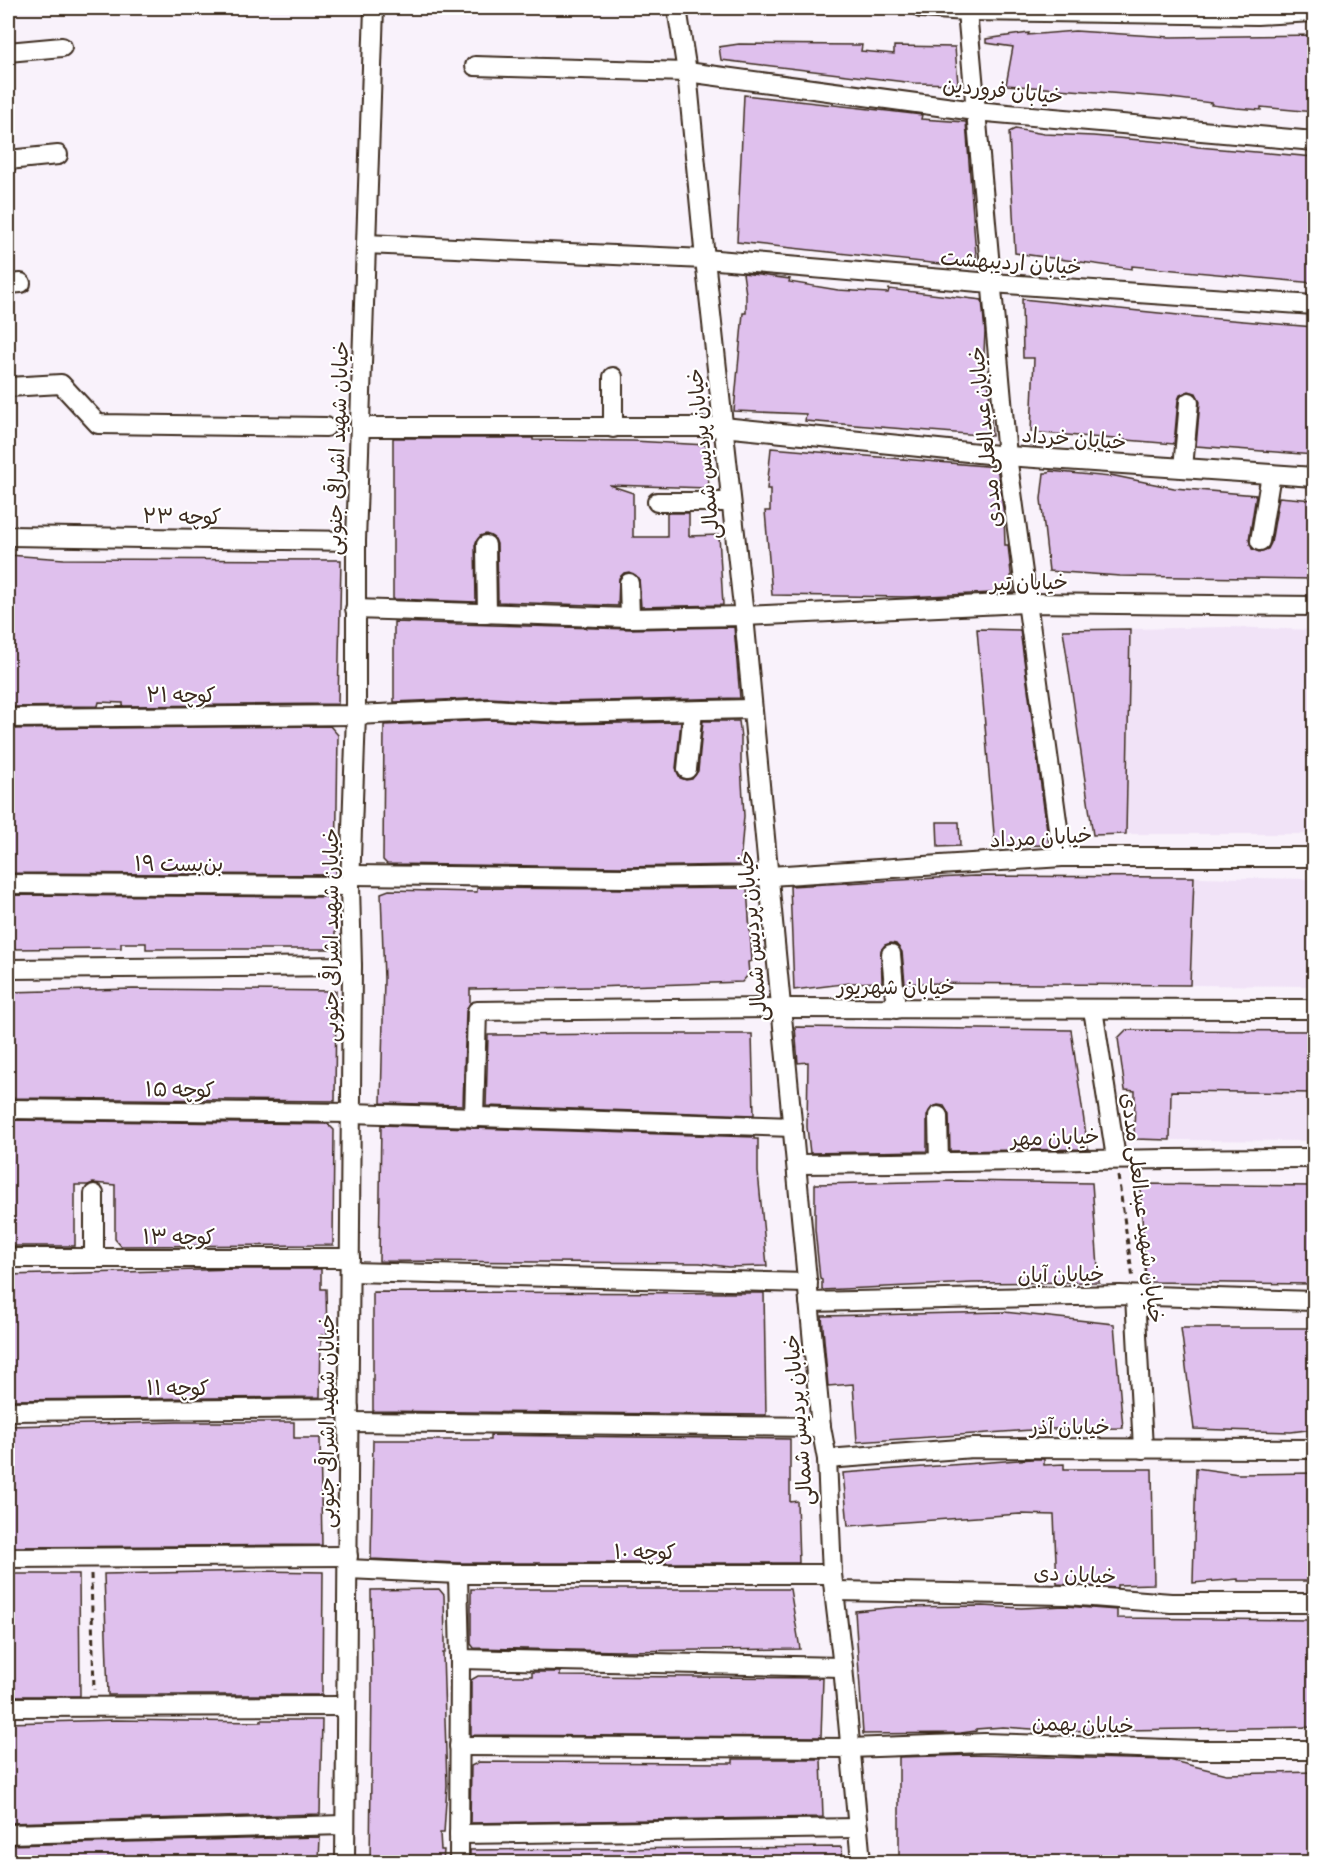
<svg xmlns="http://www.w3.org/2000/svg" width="1322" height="1870" viewBox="0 0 1322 1870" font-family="Itim,'Playpen Sans Arabic',sans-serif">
<rect width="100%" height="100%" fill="#f9f2fb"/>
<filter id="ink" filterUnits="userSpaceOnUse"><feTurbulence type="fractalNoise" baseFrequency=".0167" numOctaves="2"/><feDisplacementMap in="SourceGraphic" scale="12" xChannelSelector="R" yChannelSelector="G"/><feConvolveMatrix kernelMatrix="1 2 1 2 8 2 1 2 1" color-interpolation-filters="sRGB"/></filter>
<g filter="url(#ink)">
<g fill="#f1e3f7">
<path d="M1228,627L1314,630V834H1127L1130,629Z"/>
<path d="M1194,877L1314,879V986L1190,985Z"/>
<path d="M1171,1091L1314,1093V1141L1170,1140Z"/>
</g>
<g fill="#dfc0ed" stroke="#3b2a1e" stroke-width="1.5">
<path d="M1075,31L1170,37L1314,35V112L1261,107V110L1236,108L1211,105L1212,103L1163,97L1006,85L1013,47L986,43V39L1029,33L1028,35Z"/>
<path d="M739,44L862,45L861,51L894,54V46L955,47L958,84L914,83L721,60L719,47Z"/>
<path d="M744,95L888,111L922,115L921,119L966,122L977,268L737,242Z"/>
<path d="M1015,129L1044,134L1093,136L1176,143L1198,147L1314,157V283L1132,266V269L1015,253L1009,132Z"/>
<path d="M743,273L790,279L789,282L838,290L888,293L889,289L982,300L985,332L983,373L988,374L992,436L805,421L806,414L734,411L743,313H746V294Z"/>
<path d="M1022,299L1208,318L1314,327V455L1196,446L1200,402L1196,393L1189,391L1180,395L1178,400L1174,444L1031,432L1034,358H1023Z"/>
<path d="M393,438H533V440L633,441L706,445L709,488L609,485L633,493V537H667V513H689V536L719,535L723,605L641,607L639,578L629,572L624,573L619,578L618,606L498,602L497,544L495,539L486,534L480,536L475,545L476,602L393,599Z"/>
<path d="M771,448L997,467L1004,515L1005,545H1008L1013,592L907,597L772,595L765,511H770V489H767Z"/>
<path d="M1050,471L1110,477V475L1174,488L1256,495L1249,540L1252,549L1259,552L1268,549L1271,543L1279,497L1314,500V579L1120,576L1049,571L1041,499L1044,473H1049Z"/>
<path d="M8,555L64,559L341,560L338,704L123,706V703L99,702L98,706L8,707Z"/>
<path d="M394,622L630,629L734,627L740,698L559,702L489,698L394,702Z"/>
<path d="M977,629L1020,630L1049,845L995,846Z"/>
<path d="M1130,629L1126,834L1093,835L1063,630Z"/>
<path d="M490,720L559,724L681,722L676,768L680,778L686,780L692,779L698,771L703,721H739L741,738V764L744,816L740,865L624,867L387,864L383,860L384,725Z"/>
<path d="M330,726L338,735L336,875L8,873V729Z"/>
<path d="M937,822H959L960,846L938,847Z"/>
<path d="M974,876L1194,877L1190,985L905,983L902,952L896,944L891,943L885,945L881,950L882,982L851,983L794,990L790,886Z"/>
<path d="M477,888L624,889L747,888L752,961L748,962L749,974L742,982L594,987L470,989V1003L466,1011L463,1105L381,1103L384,979L381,893L389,890L477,892Z"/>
<path d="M8,895L331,897L335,903V944L330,949H146V943H121V948L8,949Z"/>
<path d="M133,989L336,991L335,1101L8,1098V992Z"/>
<path d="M795,1027L1071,1030L1088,1149L950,1151L949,1115L944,1106L938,1105L932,1107L927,1116V1151L810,1153L807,1127L808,1062L798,1063Z"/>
<path d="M1126,1030L1314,1031V1093L1171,1091L1170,1140L1134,1139L1135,1091L1125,1090L1118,1038Z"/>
<path d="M630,1034H752L754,1115L486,1106L488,1035Z"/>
<path d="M8,1120L328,1124L334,1130L333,1245L121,1246L115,1239V1185L93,1183L88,1185H75V1246H8Z"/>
<path d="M381,1125L754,1137V1139H758V1172L767,1266L728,1267L700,1263L379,1261Z"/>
<path d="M958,1181L1092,1183L1099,1282L972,1283L822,1290V1280L820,1279L815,1229V1184Z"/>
<path d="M1140,1184L1314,1186V1284L1146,1282Z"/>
<path d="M237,1269H321V1289H326L327,1335H321L320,1397L8,1400V1275Z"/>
<path d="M373,1292L764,1293L766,1415L373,1411Z"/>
<path d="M1004,1312L1114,1324L1123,1428L1047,1429L857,1442L853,1384L828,1386L822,1316Z"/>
<path d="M1181,1328H1314V1429L1291,1432L1194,1429Z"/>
<path d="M177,1422H294V1438H320L322,1545L8,1547V1426Z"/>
<path d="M490,1435L790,1439V1502L797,1501L799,1563H458L371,1559L373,1440H490Z"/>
<path d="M1032,1459H1044V1465L1064,1464V1469H1152L1154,1584L1117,1585V1588L1057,1584L1054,1515L1020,1514L848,1526L843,1473Z"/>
<path d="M1196,1468L1239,1474L1314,1473V1581H1238V1579L1193,1583Z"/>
<path d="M259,1571L323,1572L322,1695H108L104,1574Z"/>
<path d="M8,1574H79L80,1696H8Z"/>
<path d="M439,1589L444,1595L445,1641V1653H443L447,1785L444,1833H440L441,1850H444L443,1863H370L372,1687L371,1590Z"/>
<path d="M471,1589H790L800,1649L619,1651L474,1648L471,1644Z"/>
<path d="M983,1606L1021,1608L1065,1606L1117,1610V1618L1314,1620V1727L1063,1731L1003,1727L976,1729V1731L961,1733L863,1734L855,1611L897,1607Z"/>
<path d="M532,1672H560V1676L823,1678L821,1737L471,1735V1680L478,1676H532Z"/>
<path d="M116,1720L261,1722V1720H322L320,1814L8,1823V1723Z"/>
<path d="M973,1755L1169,1760L1226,1774L1314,1772V1863H899V1757Z"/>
<path d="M733,1759H821L823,1817L470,1823L471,1766L479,1762L733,1763Z"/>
<path d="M320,1837L319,1861L313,1863H8V1845Z"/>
<path d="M842,1847L843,1863H470V1850Z"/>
</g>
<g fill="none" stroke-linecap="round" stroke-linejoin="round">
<g stroke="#3b2a1e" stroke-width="22">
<g id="minor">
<path d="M677,8L687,72L705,259L744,616L821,1427L827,1459L832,1574L843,1667L861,1862"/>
<path d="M921,8L967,11L1257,15L1314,12"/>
<path d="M967,11L1007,456L1062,857"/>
<path d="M8,52L62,47"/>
<path d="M475,66L687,72L975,111L1314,141"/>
<path d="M8,160L58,155"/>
<path d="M366,244L705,259L991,283L1314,305"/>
<path d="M8,284L21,283"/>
<path d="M8,387L61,384L98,424L326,427"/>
<path d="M360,427H723L1007,456L1314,477"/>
<path d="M613,428V377"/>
<path d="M1183,468L1189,402"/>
<path d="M657,502H730"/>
<path d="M8,536L356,541"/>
<path d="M1260,541L1271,474"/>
<path d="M486,545L487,614"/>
<path d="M629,583L630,618"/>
<path d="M355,609L630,618L744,616L1027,603L1314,606"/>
<path d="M8,718L356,715L490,709L559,713L752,709"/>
<path d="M687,769L693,711"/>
<path d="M351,875L624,878L770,876L1062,857H1314"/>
<path d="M8,884L350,886"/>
<path d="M891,954L896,1009"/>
<path d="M8,969L352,966"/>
<path d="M1093,1009L1116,1158"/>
<path d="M8,1109L351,1113L793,1127"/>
<path d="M938,1116L939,1163"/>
<path d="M474,1118L477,1011L780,1008L1314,1009"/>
<path d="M797,1164C969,1163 1142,1158 1314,1158"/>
<path d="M8,1258H350"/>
<path d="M94,1258V1194"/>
<path d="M350,1272L808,1283"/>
<path d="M1135,1296L1143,1449"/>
<path d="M809,1302L1120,1295L1314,1301"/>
<path d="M8,1411L349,1408"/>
<path d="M349,1422L821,1427"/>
<path d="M827,1459L973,1448L1314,1449"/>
<path d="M8,1558L348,1556"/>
<path d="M348,1569L458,1574H832"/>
<path d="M458,1574L460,1659L459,1862"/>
<path d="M834,1591L1066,1595L1171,1603H1314"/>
<path d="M460,1659L843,1667"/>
<path d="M8,1707L346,1706"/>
<path d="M459,1746L850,1748L985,1743L1198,1750H1314"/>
<path d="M8,1834L345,1825"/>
<path d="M459,1834L858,1828"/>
<path d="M345,1862L352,966L350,886L356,715V541L374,8"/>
</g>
</g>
<g stroke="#3b2a1e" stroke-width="3" stroke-dasharray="6 4.5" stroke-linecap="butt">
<path d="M1118,1176L1133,1279"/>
<path d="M91,1574L94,1690"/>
</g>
<use href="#minor" stroke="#fff" stroke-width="18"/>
</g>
</g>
<g text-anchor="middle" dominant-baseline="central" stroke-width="4.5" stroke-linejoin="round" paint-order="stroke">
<g font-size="21" fill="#3b2a1e" stroke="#fff">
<text transform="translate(1003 90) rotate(6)">خیابان فروردین</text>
<text transform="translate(1011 262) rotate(4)">خیابان اردیبهشت</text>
<text transform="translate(985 437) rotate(-96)">خیابان عبدالعلی مددی</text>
<text transform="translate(1074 438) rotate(4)">خیابان خرداد</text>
<text transform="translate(337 448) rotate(-88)">خیابان شهید اشراقی جنوبی</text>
<text transform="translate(703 454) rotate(-96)">خیابان پردیس شمالی</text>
<text transform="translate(182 516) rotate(1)">کوچه ۲۳</text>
<text transform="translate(1029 582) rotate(-1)">خیابان تیر</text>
<text x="181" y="694">کوچه ۲۱</text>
<text transform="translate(1041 837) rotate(-3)">خیابان مرداد</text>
<text x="179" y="863">بن‌بست ۱۹</text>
<text transform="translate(330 935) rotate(-90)">خیابان شهید اشراقی جنوبی</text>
<text transform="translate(752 936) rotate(-95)">خیابان پردیس شمالی</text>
<text x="896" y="986">خیابان شهریور</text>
<text transform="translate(180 1089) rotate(1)">کوچه ۱۵</text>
<text transform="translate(1055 1137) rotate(-2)">خیابان مهر</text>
<text transform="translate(1143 1208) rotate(83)">خیابان شهید عبدالعلی مددی</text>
<text x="179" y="1236">کوچه ۱۳</text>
<text transform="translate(1061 1274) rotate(-1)">خیابان آبان</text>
<text x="178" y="1387">کوچه ۱۱</text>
<text transform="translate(798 1420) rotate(-95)">خیابان پردیس شمالی</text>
<text transform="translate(326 1421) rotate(-90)">خیابان شهید اشراقی جنوبی</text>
<text x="1070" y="1426">خیابان آذر</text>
<text x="645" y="1551">کوچه ۱۰</text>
<text transform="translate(1075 1574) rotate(3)">خیابان دی</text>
<text transform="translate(1083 1724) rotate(2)">خیابان بهمن</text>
</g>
</g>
<rect width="1322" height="1870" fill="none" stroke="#fff" stroke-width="30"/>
<rect x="15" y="15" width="1292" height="1840" fill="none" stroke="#3b2a1e" stroke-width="2" filter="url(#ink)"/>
</svg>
